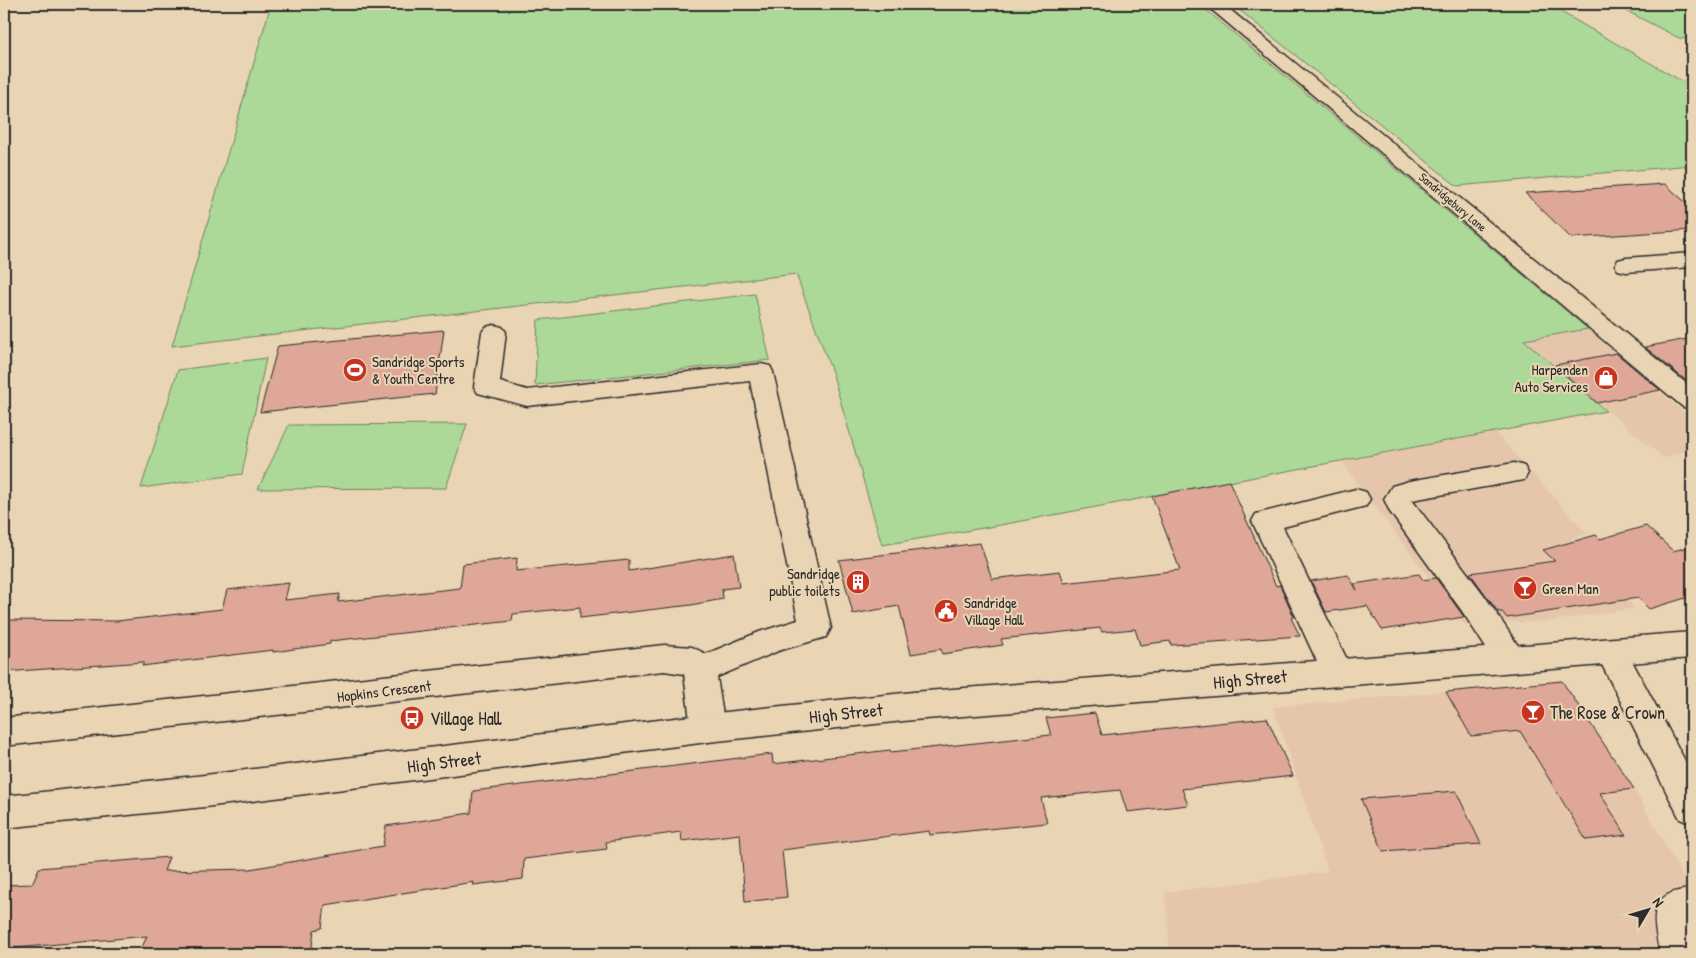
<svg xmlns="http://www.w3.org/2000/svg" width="1696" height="958" viewBox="0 0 1696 958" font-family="'Patrick Hand',sans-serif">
<rect width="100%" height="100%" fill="#e9d4b3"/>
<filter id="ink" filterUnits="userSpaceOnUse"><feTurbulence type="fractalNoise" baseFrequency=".02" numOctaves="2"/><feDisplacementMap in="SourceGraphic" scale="10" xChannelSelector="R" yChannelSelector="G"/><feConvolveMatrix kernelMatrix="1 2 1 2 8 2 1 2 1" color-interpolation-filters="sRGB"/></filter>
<g filter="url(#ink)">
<g fill="#e6c6ab">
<path d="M1588,329L1692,419V449L1664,458L1524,340Z"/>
<path d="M1495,432L1587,534L1571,538L1635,608L1552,621L1464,624L1341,461Z"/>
<path d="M1562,681L1634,789L1692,893V954H1170L1165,892L1328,872L1273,707Z"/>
</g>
<g fill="#add998" stroke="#6c8262">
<path d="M271,4H1199L1588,329L1524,340L1606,411L995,526L882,545L833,375L796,274L172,346Z"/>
<path d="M1232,4H1547L1692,87V165L1457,186Z"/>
<path d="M1613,4H1690L1692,5V37L1681,39Z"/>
<path d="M755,294L770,360L535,385L538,320Z"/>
<path d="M266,358L242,474L141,488L178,370Z"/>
<path d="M467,424L446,488L258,489L289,425Z"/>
</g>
<g fill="#dfa797" stroke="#2b2b2b">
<path d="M1665,184L1692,208V230L1571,238L1525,193Z"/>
<path d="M444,330L435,394L260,412L278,346Z"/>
<path d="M1692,338V384H1690L1645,347Z"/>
<path d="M1616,353L1660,390L1597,403L1555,365Z"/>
<path d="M1229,481L1276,586L1280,585L1294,617L1291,618L1300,636L1171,645L1170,641L1140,645L1135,629L1102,632L1100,628L1001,639L1003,645L942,654L941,649L911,654L899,606L853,614L839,560L980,543L992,579L1060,571L1064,583L1180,570L1152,496Z"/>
<path d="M1646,526L1673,551L1692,546V596L1649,609L1638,598L1507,618L1502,612H1498L1470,573L1555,561L1543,550L1596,535L1600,539Z"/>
<path d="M734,554L739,587L722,589L723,599L691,605L580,618V607L513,614L512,621L330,641V644L273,652V650L142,666L144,662L4,672V620L117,621L222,609L227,590L289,583L285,600L340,594L338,602L460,588L463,564L517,558L516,571L629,560V571Z"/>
<path d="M1419,574L1423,580L1436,578L1464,617L1382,630L1367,606L1326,612L1311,581L1348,575L1357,590L1354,584Z"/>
<path d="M1562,681L1634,789L1600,793L1626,835L1586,840L1520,731L1471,736L1446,692Z"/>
<path d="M1095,713L1102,735L1267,718L1293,776L1182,789L1188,805L1127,812L1120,790L1041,798L1047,823L930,835L929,831L782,850L787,897L745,902L740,834L682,841L681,832L606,842L607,849L524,859L523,879L473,885L474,882L325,905L322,928L314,930L311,954H139L147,936L4,949V885L32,884L39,868L169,857L164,871L250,869L383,846L386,826L471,813L473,791L772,754L773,764L890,750L891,752L1051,735L1046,718Z"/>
<path d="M1456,791L1481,844L1383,851L1361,799Z"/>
</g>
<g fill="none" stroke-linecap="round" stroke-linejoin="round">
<g stroke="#2b2b2b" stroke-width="3">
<g id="minor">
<path d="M1205,4H1223L1692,388V409L1683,407Z"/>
<path d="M1692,253V267L1626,272L1618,270L1615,265L1618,260L1626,258Z"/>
<path d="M494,325L502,327L506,332L500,382L527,390L761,364L770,366L773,372L831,628L826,637L778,651L717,677L725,728L720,738L708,742L696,738L691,728L684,674L664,671L4,746V718L664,645L692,647L706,654L759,632L798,620L750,381L527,406L478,393L474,387L482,332L486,327Z"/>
<path d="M1514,463L1524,466L1528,473L1524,480L1412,500L1484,595L1521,650L1526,659L1521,668L1510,672L1499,668L1462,611L1390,512L1384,499L1392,486L1409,481Z"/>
<path d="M1356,489L1366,492L1370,499L1366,506L1283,527L1353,672L1348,681L1337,685L1326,681L1252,521L1256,514Z"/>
<path d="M1612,640L1623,644L1692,774V824L1680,819L1596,653L1601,644Z"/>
<path d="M1692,889V954H1660C1653,919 1646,892 1692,889Z"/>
</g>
</g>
<g stroke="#2b2b2b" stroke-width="3">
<path id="major" d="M1692,632V658L913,720L708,742L205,807L4,828V796L205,775L708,714L913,692Z"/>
</g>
<use href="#minor" fill="#e9d4b3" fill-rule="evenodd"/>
<use href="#major" fill="#e9d4b3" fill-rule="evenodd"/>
</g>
</g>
<defs>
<g id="stadium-disc" transform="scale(1.25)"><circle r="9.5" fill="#c8321e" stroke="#e9d4b3"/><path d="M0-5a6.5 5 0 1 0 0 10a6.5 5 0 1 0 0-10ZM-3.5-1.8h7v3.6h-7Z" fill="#fff"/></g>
<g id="shop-disc" transform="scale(1.25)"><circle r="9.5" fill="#c8321e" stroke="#e9d4b3"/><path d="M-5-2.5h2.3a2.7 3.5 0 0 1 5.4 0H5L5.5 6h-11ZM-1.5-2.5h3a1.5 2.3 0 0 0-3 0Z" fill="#fff"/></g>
<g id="building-disc" transform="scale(1.25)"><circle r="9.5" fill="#c8321e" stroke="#e9d4b3"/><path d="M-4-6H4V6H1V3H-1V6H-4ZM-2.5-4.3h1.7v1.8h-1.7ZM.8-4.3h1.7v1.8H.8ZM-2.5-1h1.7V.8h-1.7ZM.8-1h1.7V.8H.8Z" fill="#fff"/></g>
<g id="bar-disc" transform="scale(1.25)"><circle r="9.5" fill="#c8321e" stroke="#e9d4b3"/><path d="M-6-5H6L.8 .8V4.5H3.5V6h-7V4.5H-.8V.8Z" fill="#fff"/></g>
<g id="civic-disc" transform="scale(1.25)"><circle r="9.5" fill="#c8321e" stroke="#e9d4b3"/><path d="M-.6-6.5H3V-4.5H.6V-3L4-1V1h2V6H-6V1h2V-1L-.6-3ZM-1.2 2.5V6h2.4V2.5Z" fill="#fff"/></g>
<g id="bus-disc" transform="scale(1.25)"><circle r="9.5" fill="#c8321e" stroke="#e9d4b3"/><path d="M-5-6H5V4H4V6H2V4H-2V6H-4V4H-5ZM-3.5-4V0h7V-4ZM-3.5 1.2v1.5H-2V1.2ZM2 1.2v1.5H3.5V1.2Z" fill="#fff"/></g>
</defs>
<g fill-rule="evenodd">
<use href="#stadium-disc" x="355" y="370"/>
<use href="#shop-disc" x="1606" y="378"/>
<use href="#building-disc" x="858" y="582"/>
<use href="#bar-disc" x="1525" y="588"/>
<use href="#civic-disc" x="946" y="611"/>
<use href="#bar-disc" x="1533" y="712"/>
<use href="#bus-disc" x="412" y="718"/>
</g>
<g text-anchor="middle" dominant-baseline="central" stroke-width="4" stroke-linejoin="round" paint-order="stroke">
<g font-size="12" fill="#2b2b2b" stroke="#e9d4b3">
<text transform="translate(1453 202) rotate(40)">Sandridgebury Lane</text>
</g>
<g font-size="15" fill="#2b2b2b" stroke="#e9d4b3" text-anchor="start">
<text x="372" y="361">Sandridge Sports<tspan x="372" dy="17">&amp; Youth Centre</tspan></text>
<text x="1588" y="369" text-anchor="end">Harpenden<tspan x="1588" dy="17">Auto Services</tspan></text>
<text x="840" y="573" text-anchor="end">Sandridge<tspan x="840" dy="17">public toilets</tspan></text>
<text x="1542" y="588">Green Man</text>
<text x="964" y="602">Sandridge<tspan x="964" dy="17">Village Hall</tspan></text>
</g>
<g font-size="15" fill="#2b2b2b" stroke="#e9d4b3">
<text transform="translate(384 691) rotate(-7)">Hopkins Crescent</text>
</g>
<g font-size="18" fill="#2b2b2b" stroke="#e9d4b3">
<text transform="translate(1250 679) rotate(-5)">High Street</text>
<text transform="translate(846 713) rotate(-6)">High Street</text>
<text transform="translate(444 762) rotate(-7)">High Street</text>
</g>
<g font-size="18" fill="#2b2b2b" stroke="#e9d4b3" text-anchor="start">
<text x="1550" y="712">The Rose &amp; Crown</text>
<text x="430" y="718">Village Hall</text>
</g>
</g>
<rect width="1696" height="958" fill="none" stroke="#e9d4b3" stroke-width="20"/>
<rect x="10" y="10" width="1676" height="938" fill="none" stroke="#2b2b2b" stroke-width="2" filter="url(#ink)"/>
<g transform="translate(1648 910) rotate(52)" stroke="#e9d4b3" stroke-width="4" paint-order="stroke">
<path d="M0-4L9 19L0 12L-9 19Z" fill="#2b2b2b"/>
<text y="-8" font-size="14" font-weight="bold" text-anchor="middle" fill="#2b2b2b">N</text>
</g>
</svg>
